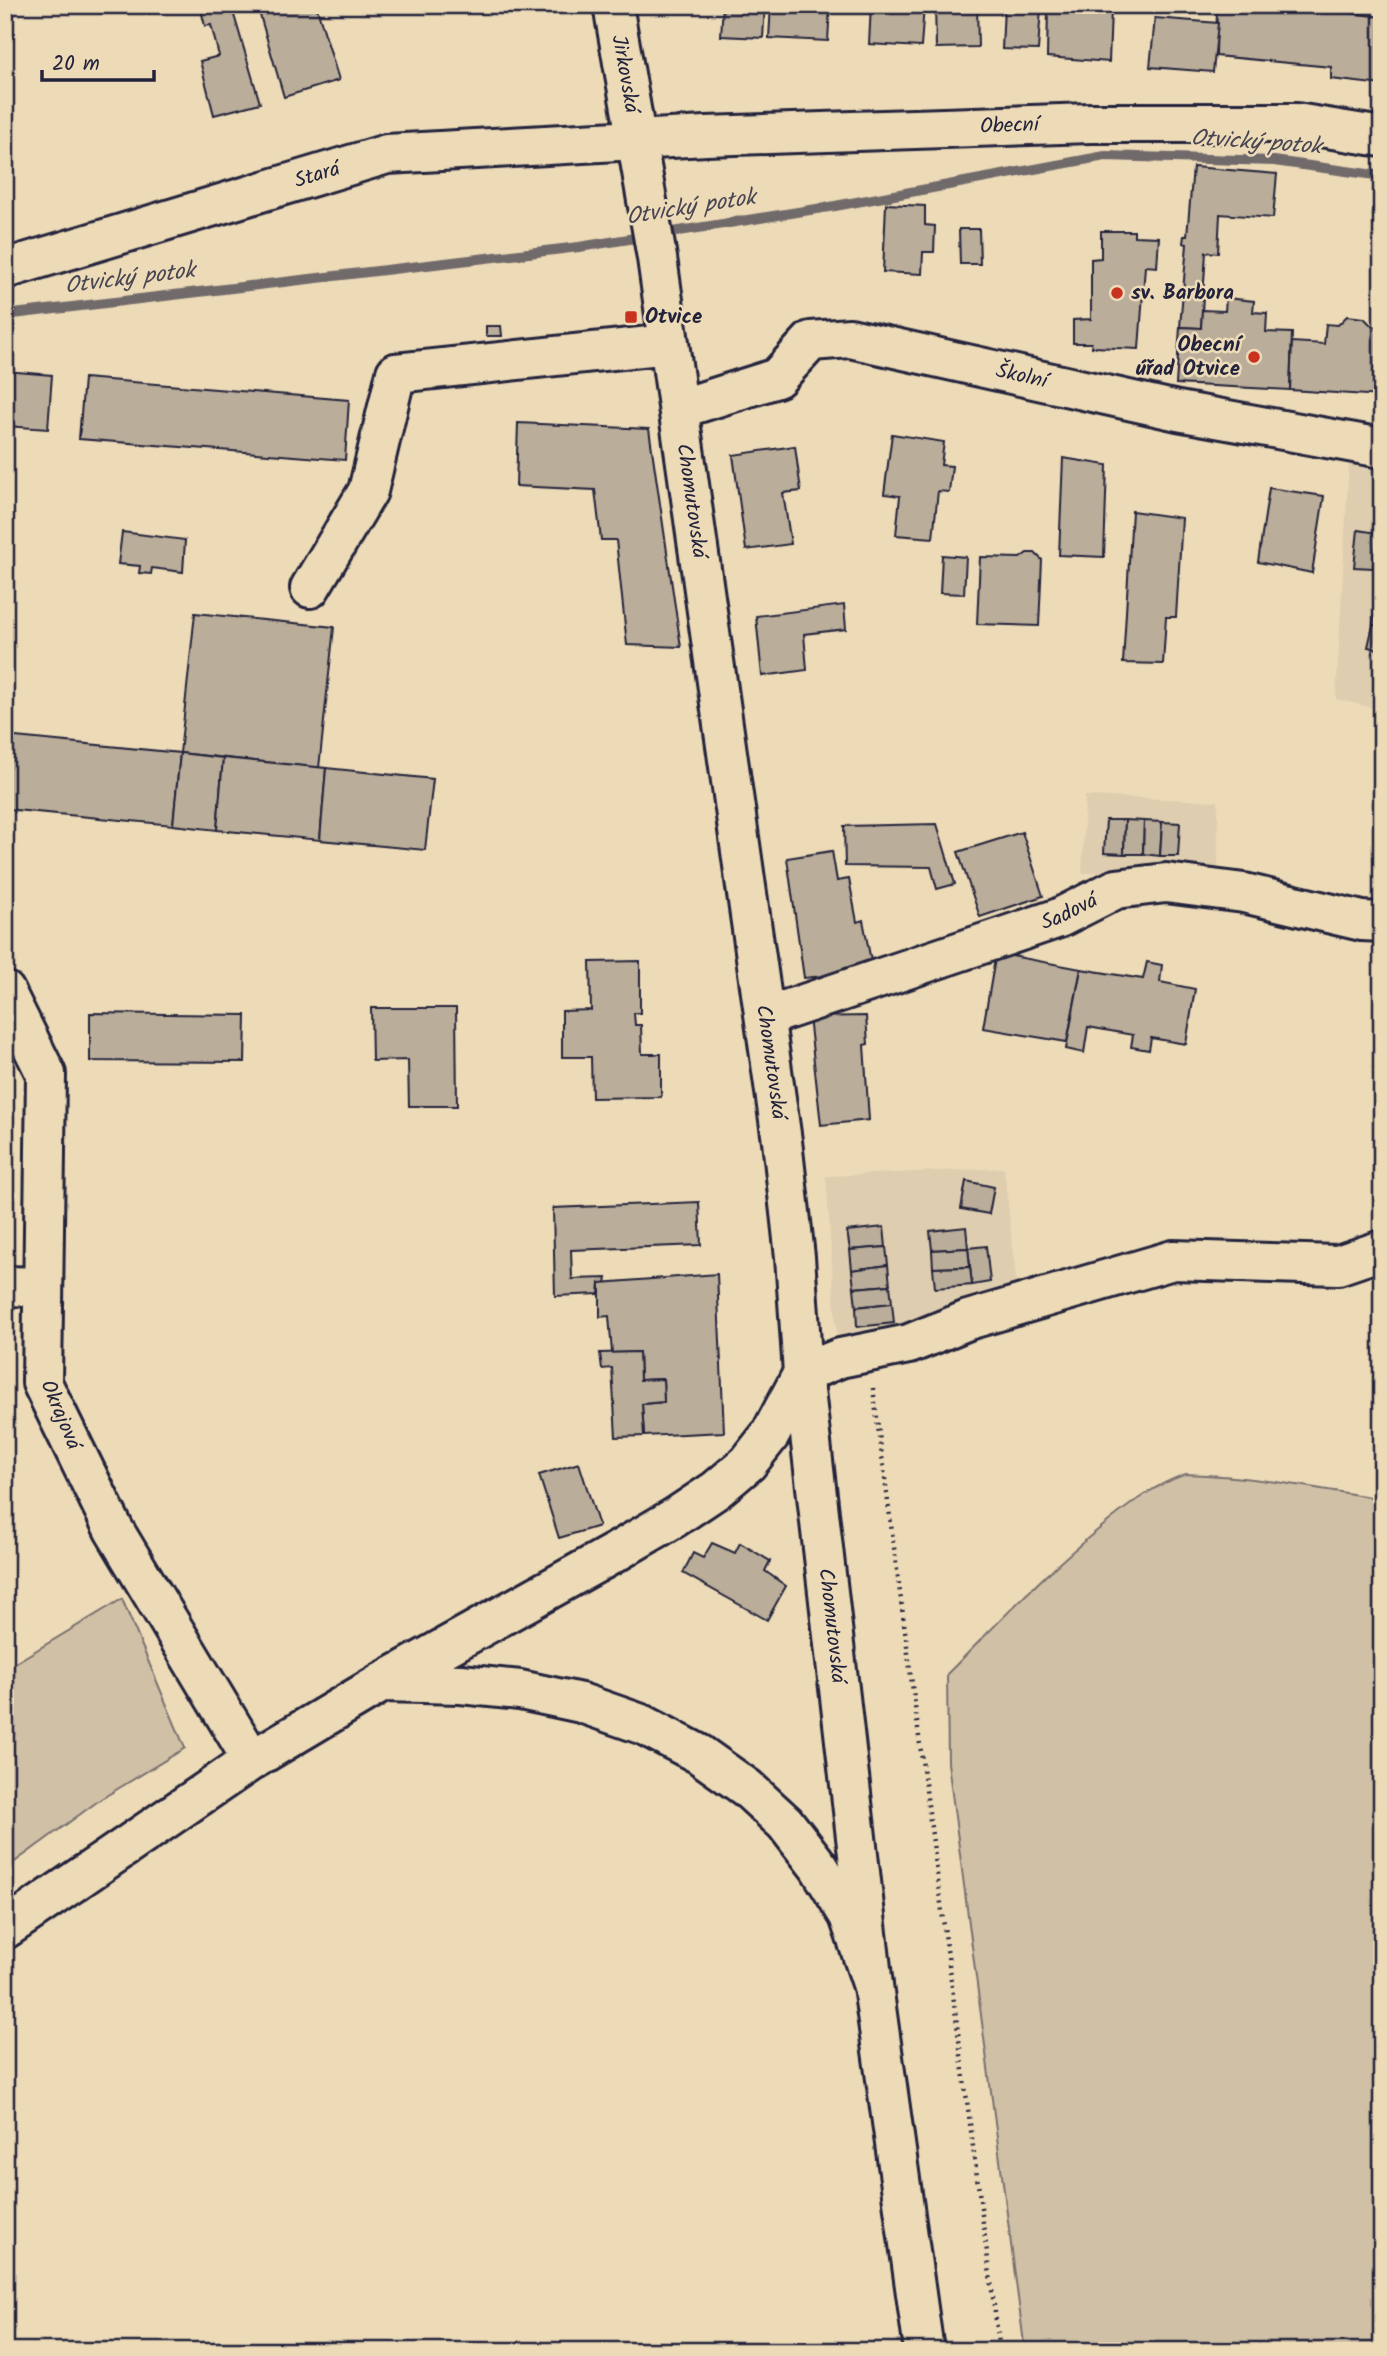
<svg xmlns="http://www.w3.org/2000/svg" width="1387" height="2356" viewBox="0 0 1387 2356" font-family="Kalam,sans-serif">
<rect width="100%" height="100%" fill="#eddbb8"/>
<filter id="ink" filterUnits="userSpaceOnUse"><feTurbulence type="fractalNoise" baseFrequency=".0143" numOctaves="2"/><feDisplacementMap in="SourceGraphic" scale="14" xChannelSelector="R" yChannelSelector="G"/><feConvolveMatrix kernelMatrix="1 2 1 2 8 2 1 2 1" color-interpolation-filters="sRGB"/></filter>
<g filter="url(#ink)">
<g fill="#decdaf">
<path d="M1349,461L1382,467V710L1336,699Z"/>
<path d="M1085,796L1218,801V869L1082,873Z"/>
<path d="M1004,1168L1017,1288L905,1334L837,1341L826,1176Z"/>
</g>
<g fill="#d0c0a6" stroke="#797170" stroke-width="2">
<path d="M1186,1474C1252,1476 1317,1488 1382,1499V2351H1025L948,1763L947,1674C998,1623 1047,1570 1104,1525C1130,1504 1154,1485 1186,1474Z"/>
<path d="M122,1599L185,1748L101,1799L5,1869V1669Z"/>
</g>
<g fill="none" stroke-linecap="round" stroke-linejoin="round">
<path stroke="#716a6b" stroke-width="10" d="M5,315L579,247L835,206L1105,156L1274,161L1382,176"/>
</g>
<g fill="#baad99" stroke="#22223b" stroke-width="2">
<path d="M217,5H231L260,103L214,115L200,61L219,56L211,25L205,26L201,10Z"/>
<path d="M257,5H316L339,80L284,97Z"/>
<path d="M723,5H765L763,38L721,36Z"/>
<path d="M771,5H830L828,41L769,38Z"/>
<path d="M871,5H924L921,47L869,44Z"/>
<path d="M935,5H977L978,47L936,48Z"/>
<path d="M1217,5H1286L1382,17V85L1331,79V67L1216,56Z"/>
<path d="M1004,7L1041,8L1038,50L1002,49Z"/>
<path d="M1048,8L1111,10L1109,62L1047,57Z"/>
<path d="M1155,18L1218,23L1213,72L1150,67Z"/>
<path d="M1193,167L1277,174L1273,218L1220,214L1218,253L1206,252L1201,328L1180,327L1187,244L1183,243L1184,236H1187Z"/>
<path d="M886,204L925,206V225L935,226L934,252H923L922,274L883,272Z"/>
<path d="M959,229H979L980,264H960Z"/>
<path d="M1101,231H1134V236L1159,237L1157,267L1145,266L1139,349L1092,347L1091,343H1073V320L1091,319V259L1101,258Z"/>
<path d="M1226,298L1254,301L1253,312L1267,313L1266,332L1292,333L1290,390L1176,384L1180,327L1201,328L1202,310L1225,311Z"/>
<path d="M1347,316L1364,318L1373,327L1382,328V396L1290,390L1292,342L1324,344L1326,324L1338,325Z"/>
<path d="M486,326H501L502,336H486Z"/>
<path d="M5,371L52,375L48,429L5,426Z"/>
<path d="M84,378L349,400L345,460L79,439Z"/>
<path d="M518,423L649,429L681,647L627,645L616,540H601L595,490L516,486Z"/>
<path d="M892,434L944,442L941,465L952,466L949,492L938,491L933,538L896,535L900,496L884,494Z"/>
<path d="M795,446L801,491L783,493L791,544L746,550L733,455Z"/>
<path d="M1063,458L1107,465L1104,557L1059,555Z"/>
<path d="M1269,488L1324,496L1312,573L1258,562Z"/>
<path d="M1132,511L1182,518L1176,617H1166L1163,664L1123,663Z"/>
<path d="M1358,530L1378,533L1373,568L1354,567Z"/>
<path d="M122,532L185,540L183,572L152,568L151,574L139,573L140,566L118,564Z"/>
<path d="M1027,553H1035L1042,560L1039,626L977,624L980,557L1020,558Z"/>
<path d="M942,555L966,557L964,594L940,593Z"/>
<path d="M1377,604L1382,605V627L1373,625Z"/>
<path d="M844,605L846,629L804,634L807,670L762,676L756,616Z"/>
<path d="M195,613L334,627L319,768L180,753Z"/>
<path d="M1373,625L1382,627V650L1368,647Z"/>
<path d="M5,736L180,753L173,825L5,809Z"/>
<path d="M180,753L223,758L217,830L173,825Z"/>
<path d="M223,758L326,768L320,840L217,830Z"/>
<path d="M326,768L433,779L425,850L320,840Z"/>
<path d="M1106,820H1125L1124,854L1104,853Z"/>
<path d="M1125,820L1144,821L1143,854H1124Z"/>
<path d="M1144,821L1162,822L1160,856L1143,854Z"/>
<path d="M1162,822L1180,823L1178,856H1160Z"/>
<path d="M937,824L955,884L937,889L931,867L845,866L844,826Z"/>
<path d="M1022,832L1043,896L980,917L958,852Z"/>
<path d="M832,851L837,881L849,879L857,922L863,920L872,966L843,974L804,978L787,858Z"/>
<path d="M996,953L1081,969L1067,1042L983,1028Z"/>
<path d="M640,961V1013H634L635,1025H641L642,1054H661V1097L592,1098L591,1057H562V1011L591,1010L590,962Z"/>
<path d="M1147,962L1162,965L1160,982L1195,989L1186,1044L1151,1038L1149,1050L1131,1047L1133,1035L1088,1027L1084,1053L1066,1049L1081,969L1143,979Z"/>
<path d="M371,1008H456L457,1106H409L408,1060L372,1061Z"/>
<path d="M90,1013L246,1015L245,1062L90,1061Z"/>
<path d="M866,1016L868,1044L864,1045L869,1120L821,1125L809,1017Z"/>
<path d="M966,1181L994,1187L989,1214L961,1209Z"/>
<path d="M699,1202L701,1245L571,1250L572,1279L607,1278L606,1283H600L599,1294L555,1296L553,1208Z"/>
<path d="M884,1227L886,1247L850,1250L847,1231Z"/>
<path d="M966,1227L968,1248L932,1250L930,1231Z"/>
<path d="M986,1246L990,1282L972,1285L968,1248Z"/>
<path d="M886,1247L888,1265L852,1270L850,1250Z"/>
<path d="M968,1248L970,1267L933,1268L932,1250Z"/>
<path d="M888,1265L890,1285L854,1288L852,1270Z"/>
<path d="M970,1267L972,1285L935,1288L933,1268Z"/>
<path d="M717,1274L724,1432L644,1436L642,1404L664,1402L663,1379L640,1380L639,1352L612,1353L609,1316L600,1317V1283Z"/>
<path d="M890,1285L892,1303L856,1307L854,1288Z"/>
<path d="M892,1303L894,1323L857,1327L856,1307Z"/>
<path d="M639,1352L640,1380L663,1379L664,1402L642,1404L644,1436L616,1437L612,1368L602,1369L600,1353Z"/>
<path d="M579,1463L599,1526L559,1538L539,1475Z"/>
<path d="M712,1543L735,1553L740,1543L770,1561L765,1571L786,1586L767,1620L683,1573L693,1553L703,1558Z"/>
</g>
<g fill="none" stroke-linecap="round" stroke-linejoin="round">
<g stroke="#22223b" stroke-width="44">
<g id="minor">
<path id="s1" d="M5,269L387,154L706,136L1091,123H1296L1382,137"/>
<path id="s2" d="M679,409L777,378L811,341L850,338L1178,411L1382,448"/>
<path d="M310,588L368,491L396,373L669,344"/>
<path d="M5,991L46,1074L42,1383L114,1530L252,1760"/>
<path id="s3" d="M765,1017L1059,918L1116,889L1166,883L1244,893L1362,921L1382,922"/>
<path d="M5,1286L43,1287"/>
<path d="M803,1373L840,1358L909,1344L968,1320L1173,1260L1338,1265L1382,1250"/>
</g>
</g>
<g stroke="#22223b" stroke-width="44">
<g id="major">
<path id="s4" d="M613,5L657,258L782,1141L795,1257L803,1373L873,1986"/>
<path d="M383,1682L461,1684L520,1690L581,1703L644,1725L699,1754L747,1788L785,1823L819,1867L849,1916L873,1986L924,2351"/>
<path d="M5,1929L252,1760L383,1682L616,1552L674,1518L716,1490L748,1463L770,1435L803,1373"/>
</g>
</g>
<path stroke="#22223b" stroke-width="4.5" stroke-dasharray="2 5" stroke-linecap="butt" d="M873,1388L1000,2351"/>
<use href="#minor" stroke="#eddbb8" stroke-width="38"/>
<use href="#major" stroke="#eddbb8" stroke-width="38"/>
</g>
</g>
<g fill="#c8321e" stroke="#eddbb8" stroke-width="2.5">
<circle cx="1117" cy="293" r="7"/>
<rect x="624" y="310" width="14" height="14" rx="3.5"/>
<circle cx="1254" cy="357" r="7"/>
</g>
<g text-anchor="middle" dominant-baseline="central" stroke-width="5" stroke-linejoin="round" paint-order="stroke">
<g font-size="21" fill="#22223b" stroke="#eddbb8">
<text stroke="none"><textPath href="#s4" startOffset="70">Jirkovská</textPath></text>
<text stroke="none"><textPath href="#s1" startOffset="1022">Obecní</textPath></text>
<text stroke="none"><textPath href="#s1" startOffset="326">Stará</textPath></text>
<text stroke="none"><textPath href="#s2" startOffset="368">Školní</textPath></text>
<text stroke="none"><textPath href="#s4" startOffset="502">Chomutovská</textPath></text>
<text stroke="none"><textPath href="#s3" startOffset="322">Sadová</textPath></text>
<text stroke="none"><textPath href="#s4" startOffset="1069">Chomutovská</textPath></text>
<text transform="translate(60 1415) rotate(67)">Okrajová</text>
<text stroke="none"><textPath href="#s4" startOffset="1636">Chomutovská</textPath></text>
</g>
<g font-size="21" font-weight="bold" fill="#22223b" stroke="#eddbb8" text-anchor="start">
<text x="1131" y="293">sv. Barbora</text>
<text x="645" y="317">Otvice</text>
<text x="1240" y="345" text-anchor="end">Obecní<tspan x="1240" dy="24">úřad Otvice</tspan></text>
</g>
<g font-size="23" font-style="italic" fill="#494653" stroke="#eddbb8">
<text transform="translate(1256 143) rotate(4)">Otvický potok</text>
<text transform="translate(691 208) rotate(-9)">Otvický potok</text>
<text transform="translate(130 279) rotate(-7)">Otvický potok</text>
</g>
</g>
<rect width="1387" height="2356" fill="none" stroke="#eddbb8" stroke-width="28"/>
<rect x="14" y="14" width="1359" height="2328" fill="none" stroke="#22223b" stroke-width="2.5" filter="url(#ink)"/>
<path d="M42 70v10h112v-10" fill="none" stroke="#22223b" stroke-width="3.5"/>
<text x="52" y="70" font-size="21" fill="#22223b" stroke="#eddbb8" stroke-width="5" paint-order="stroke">20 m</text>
</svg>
